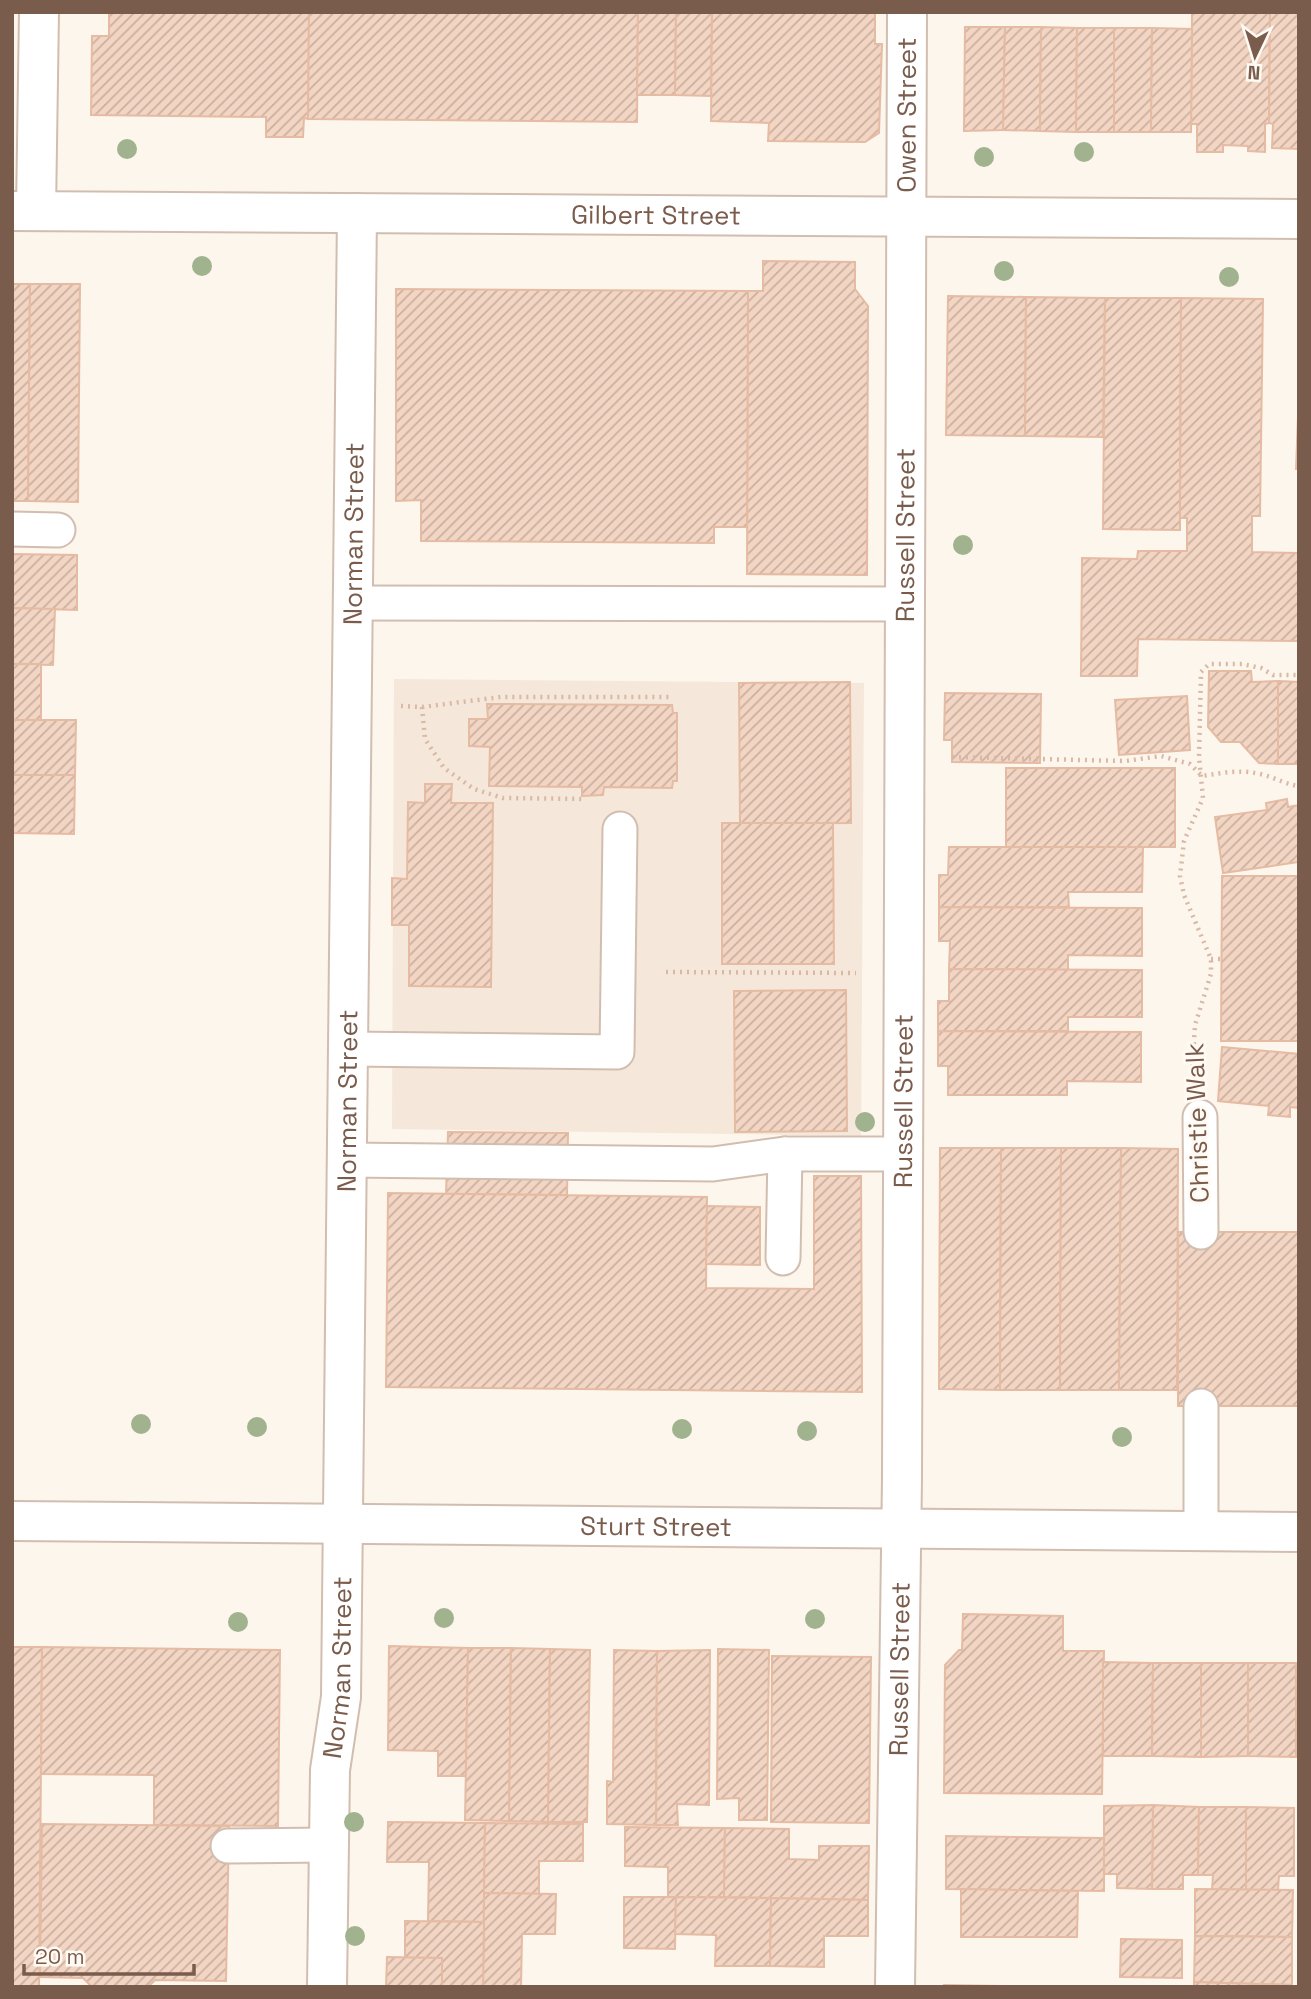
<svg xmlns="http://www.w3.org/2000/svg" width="1311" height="1999" viewBox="0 0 1311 1999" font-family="'Space Grotesk',sans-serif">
<defs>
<pattern id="building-hatch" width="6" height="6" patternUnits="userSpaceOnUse" patternTransform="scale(1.75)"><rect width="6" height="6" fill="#f3d5c3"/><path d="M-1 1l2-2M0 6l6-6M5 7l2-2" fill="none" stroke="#cab0a1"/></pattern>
</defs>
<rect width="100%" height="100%" fill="#fdf6ec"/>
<path fill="#f5e8da" d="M394,679L864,683L861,1136L392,1129Z"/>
<g fill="url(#building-hatch)" stroke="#e6bba3" stroke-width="2">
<path d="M109,12H309L308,119L304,118L303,137H266V117L91,115L92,36H109Z"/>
<path d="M309,12H638L637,122L308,119Z"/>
<path d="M638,12H676L675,95H637Z"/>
<path d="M676,12H712L711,96L675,95Z"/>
<path d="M712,12H875V44H882L879,133L865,142L768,141L769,123L711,121Z"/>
<path d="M1192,12H1270L1269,123L1265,124V152L1248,151V146L1223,145V152H1197V124H1191Z"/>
<path d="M1270,12H1299V149L1272,148L1273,124L1269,123Z"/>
<path d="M965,27H1005L1003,130L964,131Z"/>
<path d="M1005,27H1041L1040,131L1003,130Z"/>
<path d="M1041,27L1077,28L1076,132L1040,131Z"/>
<path d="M1077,28H1114V132H1076Z"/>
<path d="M1114,28H1152L1151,132H1114Z"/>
<path d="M1152,28L1192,29L1191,132H1151Z"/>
<path d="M763,261L855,262V289L868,306L867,575L747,574L748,291H763Z"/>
<path d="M12,284H30L28,501H12Z"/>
<path d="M30,284H80L78,502L28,501Z"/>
<path d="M396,289L748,291L747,527H714V543L421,541V500L396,501Z"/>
<path d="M948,296L1026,297L1025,436L946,435Z"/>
<path d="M1026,297L1105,298L1103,437L1025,436Z"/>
<path d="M1105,298H1181L1180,530L1103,529Z"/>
<path d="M1181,298L1263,299L1260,516H1252V552L1299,553V641L1138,639L1137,676H1081L1082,558L1137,559L1138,551H1187V518H1180Z"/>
<path d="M1299,390V469H1296Z"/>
<path d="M12,554L77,555V610L12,608Z"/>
<path d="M12,608L55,609L53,665L12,664Z"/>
<rect x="12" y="664" width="29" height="56"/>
<path d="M1209,671H1251L1252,682L1278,681V764L1259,763L1240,742H1221L1208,727Z"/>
<path d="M1278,681L1299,682V764H1278Z"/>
<path d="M850,682L851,823L740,824L739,683Z"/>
<path d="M945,693L1041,694L1040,763L952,762V740H944Z"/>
<path d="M1187,696L1190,750L1119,755L1115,700Z"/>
<path d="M487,704L672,705L673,713H677V781H673L672,788L604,787L603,795L582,796V787L489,786L490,747L469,746V719H488Z"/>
<path d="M12,720H76L75,775H12Z"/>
<rect x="1006" y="768" width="169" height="79"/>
<path d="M12,775H75L74,834L12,833Z"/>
<path d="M425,784H452L451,803H493L491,987L409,986V925H392V878L407,879L408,802L425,803Z"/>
<path d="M1287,799L1288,807L1299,805V862L1223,873L1215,817L1267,810L1266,803Z"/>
<path d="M722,823H833L834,964H722Z"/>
<path d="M949,847H1143L1142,892H1068L1069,907H939V875H948Z"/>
<path d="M1222,876H1299V1041H1221Z"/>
<path d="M939,907L1142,908V956L1068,955V970L949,969L950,941H939Z"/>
<path d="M949,969L1142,970V1017H1068V1031H938V1001H949Z"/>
<path d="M846,990L847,1131L735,1132L734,991Z"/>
<path d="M938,1031L1141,1032V1082L1067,1081V1095H948V1066H938Z"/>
<path d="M1222,1047L1299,1054V1108L1290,1107V1117L1268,1115L1269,1106L1218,1101Z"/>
<path d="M448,1132L568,1133L567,1195L446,1194Z"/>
<path d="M940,1148H1001L1000,1390L939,1389Z"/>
<path d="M1001,1148H1061L1060,1390H1000Z"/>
<path d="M1061,1148H1121L1119,1390H1060Z"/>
<path d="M1121,1148L1178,1149L1177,1390H1119Z"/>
<path d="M814,1176H861L862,1392L386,1387L388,1193L707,1197L706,1288L814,1289Z"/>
<path d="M707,1206L760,1207V1265L706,1264Z"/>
<rect x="1178" y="1232" width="121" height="174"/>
<path d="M963,1614L1063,1616V1651H1104L1102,1794L944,1793L945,1665L959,1650H962Z"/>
<path d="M389,1646L468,1648L466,1776H438V1751L388,1750Z"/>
<path d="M12,1647H42L39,1987H12Z"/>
<path d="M42,1647L280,1650L278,1826L154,1825V1775L41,1774Z"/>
<path d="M468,1648H511L509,1821L465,1820Z"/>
<path d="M511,1648L550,1649L548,1822L509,1821Z"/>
<path d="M550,1649L590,1650L587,1822H548Z"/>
<path d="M718,1649L769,1650L767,1820H739V1798L717,1799Z"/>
<path d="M614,1650L657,1651L656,1825L607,1824V1781L613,1782Z"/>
<path d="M710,1650L709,1805L677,1804L678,1825H656L657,1651Z"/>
<path d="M772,1656L871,1657L869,1823L771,1822Z"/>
<path d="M1103,1662L1153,1663L1152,1756H1103Z"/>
<path d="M1153,1663H1201V1757L1152,1756Z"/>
<path d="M1201,1663H1248V1756L1201,1757Z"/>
<path d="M1248,1663H1296V1757L1248,1756Z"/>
<path d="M1153,1805L1199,1807L1198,1875H1183V1889H1152Z"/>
<path d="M1153,1805L1152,1889L1117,1888V1874H1104V1806Z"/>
<path d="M1199,1807H1246V1890L1212,1889L1213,1875H1198Z"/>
<path d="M1246,1807L1294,1808V1876H1279L1278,1890H1246Z"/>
<path d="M388,1822L485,1823L484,1922L428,1921L429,1862H387Z"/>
<path d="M485,1823L583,1824V1861H539V1894L484,1893Z"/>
<path d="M42,1824L229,1826L226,1981L155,1980L148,1987H92L83,1978L40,1977Z"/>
<path d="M625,1827L725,1828L724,1897H668V1867L625,1866Z"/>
<path d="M725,1828L789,1829V1859L819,1860V1846H869L868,1900L724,1897Z"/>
<path d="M946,1836L1104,1838V1891L946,1889Z"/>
<path d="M961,1889L1078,1891L1077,1937H961Z"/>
<path d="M1195,1889L1293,1890L1292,1937L1195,1936Z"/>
<path d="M484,1893L556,1894L555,1934H522L521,1987H483Z"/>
<path d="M624,1897H676L675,1949L624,1948Z"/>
<path d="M676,1897L771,1898L770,1966H715L716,1935L675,1934Z"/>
<path d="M771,1898L868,1900V1936H824V1967L770,1966Z"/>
<path d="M405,1921L484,1922L483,1987H442V1958H405Z"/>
<path d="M1195,1936L1292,1937V1985L1194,1982Z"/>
<path d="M1121,1939L1182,1940V1978L1120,1977Z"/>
<path d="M387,1957L442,1958V1987H386Z"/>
<path d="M1194,1982L1292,1985V1987H1194Z"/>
<path d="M944,1985L1063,1987H944Z"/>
</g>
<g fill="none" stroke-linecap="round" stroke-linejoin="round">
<g stroke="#d1beb0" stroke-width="37">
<g id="service">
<path d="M12,529L58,530"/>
<path d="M353,603L904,604"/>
<path d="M348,1049L617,1052L620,829"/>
<path d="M1200,1117L1201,1232"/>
<path d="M347,1160L713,1164L785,1154H903"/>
<path d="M783,1258L785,1154"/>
<path d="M1201,1531V1406"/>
<path d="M228,1846L329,1845"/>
</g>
</g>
<g stroke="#d1beb0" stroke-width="42">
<g id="minor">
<path d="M36,211L39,12"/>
<path id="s1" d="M327,1987L330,1770L341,1697L357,213"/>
<path id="s2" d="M895,1987L902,1478L907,12"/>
</g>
</g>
<g stroke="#d1beb0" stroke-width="42">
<g id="tertiary">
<path id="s3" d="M12,211L1299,219"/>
<path id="s4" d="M12,1521L1299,1532"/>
</g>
</g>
<g stroke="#d9b8a5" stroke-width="4.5" stroke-dasharray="2 5" stroke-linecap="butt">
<path d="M401,706L422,707L501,697H672"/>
<path d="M422,707L425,739L444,768L474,789L503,798L586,799"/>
<path d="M952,757L1126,761L1161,756L1190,764L1202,776C1222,773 1240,769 1260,774C1274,777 1284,784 1299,786"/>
<path d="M1211,959H1221"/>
<path d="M666,972L856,973"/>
<path d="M1192,1072L1195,1025L1211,974V959L1184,895L1180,876L1184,841L1203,798L1199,757L1201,672L1209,664H1242L1261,668L1273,675H1299"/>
<path d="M215,1987V1980"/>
</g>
<use href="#service" stroke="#fff" stroke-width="33"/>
<use href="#minor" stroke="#fff" stroke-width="38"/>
<use href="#tertiary" stroke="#fff" stroke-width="38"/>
</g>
<g fill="#a0b28e">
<circle cx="127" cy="149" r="10"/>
<circle cx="1084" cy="152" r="10"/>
<circle cx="984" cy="157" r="10"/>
<circle cx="202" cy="266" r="10"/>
<circle cx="1004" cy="271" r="10"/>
<circle cx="1229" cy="277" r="10"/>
<circle cx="963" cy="545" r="10"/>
<circle cx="865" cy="1122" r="10"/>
<circle cx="141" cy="1424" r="10"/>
<circle cx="257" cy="1427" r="10"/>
<circle cx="682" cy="1429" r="10"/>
<circle cx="807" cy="1431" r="10"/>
<circle cx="1122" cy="1437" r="10"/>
<circle cx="444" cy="1618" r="10"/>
<circle cx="815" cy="1619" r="10"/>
<circle cx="238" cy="1622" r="10"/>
<circle cx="354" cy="1822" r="10"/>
<circle cx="355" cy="1936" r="10"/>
</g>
<g text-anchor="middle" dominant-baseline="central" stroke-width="6" stroke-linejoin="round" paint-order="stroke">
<g font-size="26" fill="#7a5c4d" stroke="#fffaf3">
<text stroke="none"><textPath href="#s2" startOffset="1872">Owen Street</textPath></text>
<text stroke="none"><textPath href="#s3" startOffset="644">Gilbert Street</textPath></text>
<text stroke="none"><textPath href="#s1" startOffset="1454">Norman Street</textPath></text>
<text stroke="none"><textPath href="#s2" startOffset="1452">Russell Street</textPath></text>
<text stroke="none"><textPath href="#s1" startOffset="887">Norman Street</textPath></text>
<text stroke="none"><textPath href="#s2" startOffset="886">Russell Street</textPath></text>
<text transform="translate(1197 1123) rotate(-92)">Christie Walk</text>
<text stroke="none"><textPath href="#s4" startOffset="644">Sturt Street</textPath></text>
<text stroke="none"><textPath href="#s1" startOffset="320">Norman Street</textPath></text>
<text stroke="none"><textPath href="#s2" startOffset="318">Russell Street</textPath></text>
</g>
</g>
<rect width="1311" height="1999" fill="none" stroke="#7a5c4d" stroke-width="28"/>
<g transform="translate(1255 56) rotate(184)" stroke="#fffaf3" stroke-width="5" paint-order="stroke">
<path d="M0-5L12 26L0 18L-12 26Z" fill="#7a5c4d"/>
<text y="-10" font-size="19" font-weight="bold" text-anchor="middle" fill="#7a5c4d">N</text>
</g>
<path d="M24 1964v10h170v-10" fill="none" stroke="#7a5c4d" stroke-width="3.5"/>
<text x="35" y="1964" font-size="21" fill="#7a5c4d" stroke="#fffaf3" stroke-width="5" paint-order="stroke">20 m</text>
</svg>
